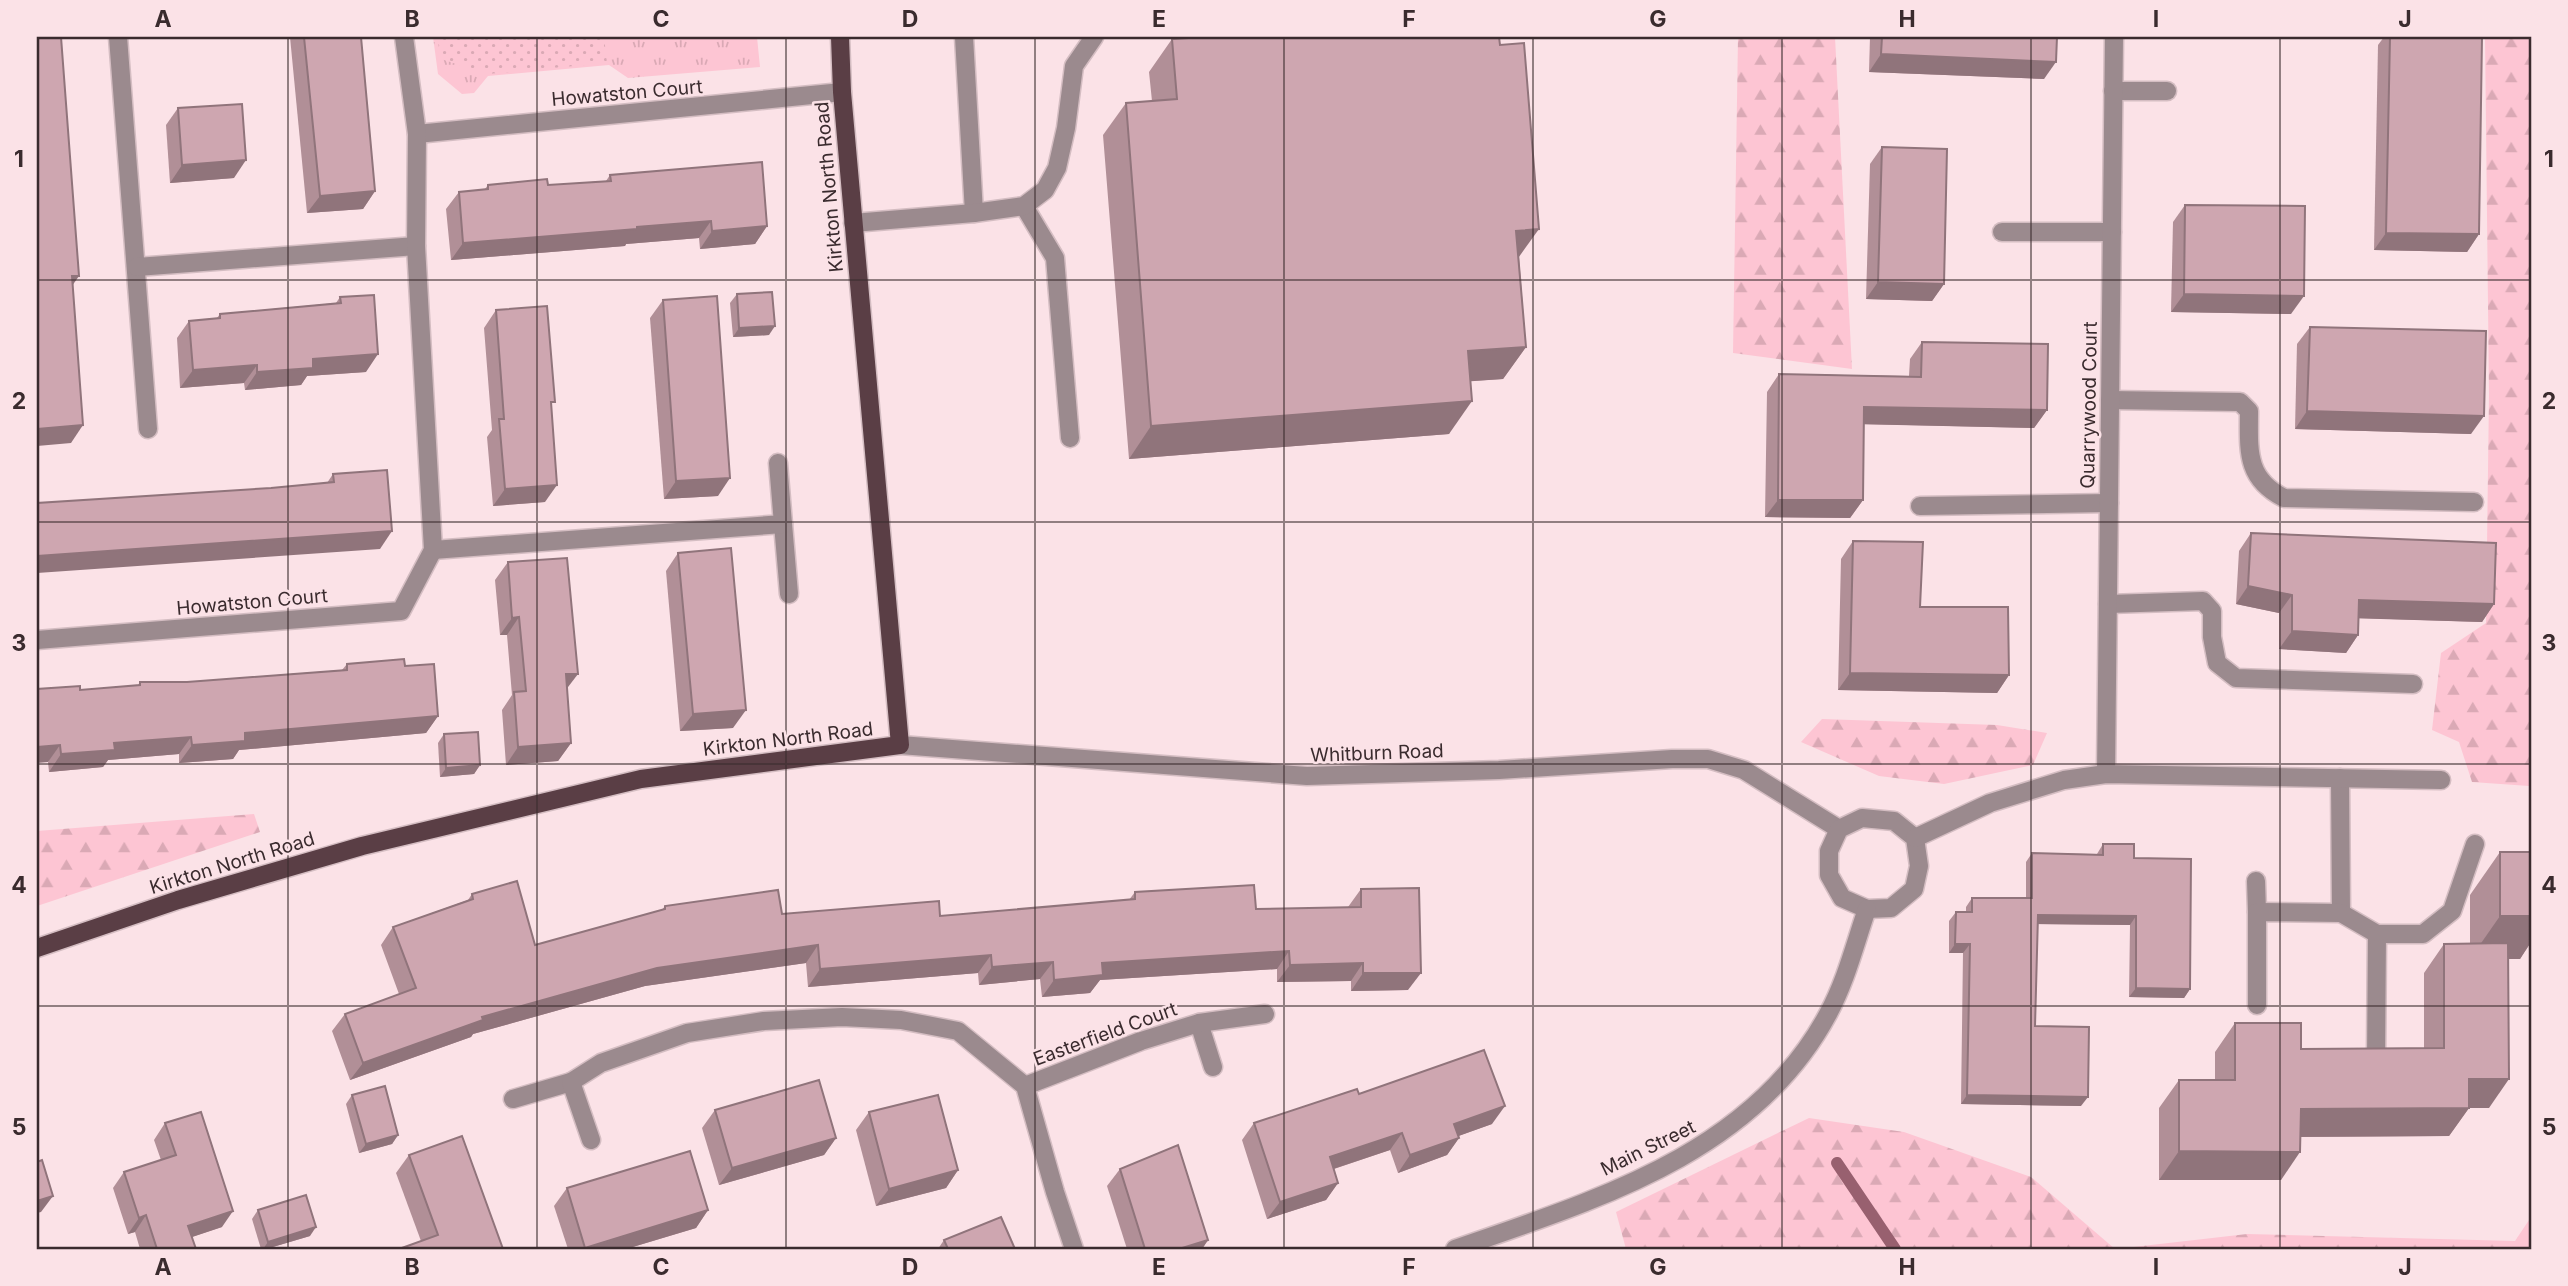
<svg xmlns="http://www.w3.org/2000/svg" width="2568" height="1286" viewBox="0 0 2568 1286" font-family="Inter,sans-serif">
<defs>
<pattern id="grass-tufts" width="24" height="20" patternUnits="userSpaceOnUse" patternTransform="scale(1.75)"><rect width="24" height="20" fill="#fdc5d3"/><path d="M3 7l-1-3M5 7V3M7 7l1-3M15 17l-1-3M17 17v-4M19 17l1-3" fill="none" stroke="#daa9b5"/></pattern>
<pattern id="forest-firs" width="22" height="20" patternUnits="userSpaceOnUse" patternTransform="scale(1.75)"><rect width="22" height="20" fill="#fdc5d3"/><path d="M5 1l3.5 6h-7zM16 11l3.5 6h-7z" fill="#daa9b5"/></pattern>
<pattern id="park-dots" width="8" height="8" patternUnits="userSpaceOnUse" patternTransform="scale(1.75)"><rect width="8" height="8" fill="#fdc5d3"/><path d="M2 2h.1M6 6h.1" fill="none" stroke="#daa9b5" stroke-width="1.8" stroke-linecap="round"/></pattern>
</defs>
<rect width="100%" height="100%" fill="#fbe2e7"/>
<path fill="url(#grass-tufts)" d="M433,37H757L760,67L628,78L609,65L488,76L474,93L462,94L438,74Z"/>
<g fill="url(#forest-firs)">
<path d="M1738,37H1835L1852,369L1733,353Z"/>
<path d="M2485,37H2531V742L2529,786L2472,782L2459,742L2432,730L2441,653L2486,623L2489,394Z"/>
<path d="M1822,719L1997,725L2047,733L2033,765L1944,784L1879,776L1801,742Z"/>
<path d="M254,814L260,832L37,906V831Z"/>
<path d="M1809,1118L1904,1132L2031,1177L2115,1249H1626L1616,1212Z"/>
<path d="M2531,1217V1249H2116L2247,1234L2515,1241Z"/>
</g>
<path fill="url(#park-dots)" d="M437,37H604L607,63L487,74L441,59Z"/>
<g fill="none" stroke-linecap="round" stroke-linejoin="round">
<path stroke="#98606f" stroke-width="12" d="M1837,1163L1895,1249"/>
<g stroke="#d4bdc2" stroke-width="21">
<g id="minor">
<path d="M118,37L148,429"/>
<path d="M964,37L974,213"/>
<path d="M2113,91H2167"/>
<path d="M417,134L842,92"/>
<path d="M1024,206L1055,258L1070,438"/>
<path d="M853,223L974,213L1024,206L1045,190L1057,168L1066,128L1074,66L1094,37"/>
<path d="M2002,232H2112"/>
<path d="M137,267L416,246"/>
<path d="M2110,400L2240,402L2249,411C2249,450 2245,478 2284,498L2474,502"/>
<path d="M1920,506L2109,503"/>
<path d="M783,524L789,594"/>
<path d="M433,550L783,524L778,463"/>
<path d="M2108,604L2203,601L2212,611V637L2217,663L2236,678L2413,684"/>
<path d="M37,640L401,611L433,550L416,246L417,134L404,37"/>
<path d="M900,745L1307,776L1499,770L1672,759H1708L1744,770L1839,829"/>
<path d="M2106,774L2114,37"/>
<path d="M2340,778L2341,913"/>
<path d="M1862,818L1894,821L1915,838L1919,866L1914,889L1891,908L1867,909L1842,898L1829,875V851L1839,829Z"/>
<path d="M1915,838L1990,803L2064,780L2106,774L2441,780"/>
<path d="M2256,881L2257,912"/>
<path d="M2257,1005V912L2341,913L2377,934"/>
<path d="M1199,1023L1213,1067"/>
<path d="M2376,1061L2377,934H2423L2452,911L2475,844"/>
<path d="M1025,1086L1141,1041L1199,1023L1265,1014"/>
<path d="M513,1099L571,1082"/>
<path d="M591,1140L571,1082L601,1063L687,1033L764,1021L842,1017L901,1020L958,1031L1025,1086L1055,1192L1074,1249"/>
<path d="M1455,1249C1595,1200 1753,1154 1828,1014C1846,981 1855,944 1867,909"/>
</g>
</g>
<g stroke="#d4bdc2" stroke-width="21">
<path id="major" d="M37,948L178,900L362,846L641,779L900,745L842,92L840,37"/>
</g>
<use href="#minor" stroke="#9b8a8e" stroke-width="18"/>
<use href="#major" stroke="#5a3e45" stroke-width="18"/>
</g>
<g fill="#b18f97">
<path d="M290,37H361L375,191L363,209L307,213Z"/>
<path d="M1870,37H2057L2044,79L1869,72Z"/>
<path d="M2384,37H2482L2479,234L2467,252L2374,250L2378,45Z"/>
<path d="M1172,39L1519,257L1526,347L1503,379L1471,381L1449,434L1129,459L1103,135L1126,103L1152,101L1149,72Z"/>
<path d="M178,108L234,178L170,183L166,125Z"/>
<path d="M1882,147L1944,284L1932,301L1866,299L1870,164Z"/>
<path d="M610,175L767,226L755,244L700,249L699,238L626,244L625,246L451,260L446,209L459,192L485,189L488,185H548L606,181Z"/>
<path d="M2185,205L2291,314L2171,312L2173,222Z"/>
<path d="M737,294L769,335L733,337L730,303Z"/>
<path d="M340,297L366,372L307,376L301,385L245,390L244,383L180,388L177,338L189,321L217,318L220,314L336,303Z"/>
<path d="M663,300L718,496L664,499L650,318Z"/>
<path d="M496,310L551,406L545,502L493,506L487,437L492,430L484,328Z"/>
<path d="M2310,327L2471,434L2295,429L2297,344Z"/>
<path d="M1922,342L2047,410L2034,428L1864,424L1863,500L1850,518L1765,517L1767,392L1779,374L1909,376L1910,359Z"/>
<path d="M333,474L380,549L271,488L327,483Z"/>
<path d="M2251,533L2494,604L2482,622L2359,618L2358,635L2346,653L2279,649V613L2236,604L2239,551Z"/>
<path d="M1853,541L1920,607L2009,675L1997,693L1838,690L1841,559Z"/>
<path d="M678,553L733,728L680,731L666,571Z"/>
<path d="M508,562L567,689L571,743L558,761L506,765L502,710L512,695L507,635H500L495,580Z"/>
<path d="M347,664L405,666L438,716L426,733L239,750L233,759L179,763V754L108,760L103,767L49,772L48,762L80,690L138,685L140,682H187L342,670Z"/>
<path d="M444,734L480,765L474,774L440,777L438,743Z"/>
<path d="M2103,844L2134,858L2190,989L2184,998L2129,997L2130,925L2037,924L2035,1026L2081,1106L1961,1104L1963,953H1949V921L1956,912H1966V907L1972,898H2026V862L2032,853L2097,854Z"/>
<path d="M2500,852H2531V942L2520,959H2508L2489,1108H2469L2449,1136L2300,1137L2281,1180H2159V1108L2179,1080H2215V1052L2235,1023L2301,1049L2424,1048V973L2444,944H2470V895Z"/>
<path d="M1361,889L1408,990L1351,991V981L1277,982V969L1100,980L1090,993L1042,997L1040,979L979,985L978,973L808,987L806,963L645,986L473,1034L471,1037L350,1080L332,1031L345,1014L399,994L381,945L393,927L468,900L472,894L535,945L662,910L665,906L782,914L940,916L1129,900L1135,892L1256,909L1348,907Z"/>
<path d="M1359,1094L1492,1124L1458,1136L1459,1138L1447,1155L1398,1173L1390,1150L1334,1169L1338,1183L1326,1200L1267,1219L1242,1140L1254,1123Z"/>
<path d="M352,1095L398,1135L392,1144L359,1153L346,1104Z"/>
<path d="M715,1110L836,1138L824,1155L719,1185L702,1128Z"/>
<path d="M869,1112L958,1170L946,1188L876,1206L856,1130Z"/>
<path d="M165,1123L222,1227L192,1237L196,1249H140L135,1232L128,1234L113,1188L124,1172L161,1160L154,1140Z"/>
<path d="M409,1155L503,1249L421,1241L396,1173Z"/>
<path d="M1120,1169L1208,1240L1202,1249H1127L1107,1186Z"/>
<path d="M567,1188L708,1210L696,1228L626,1249H568L554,1206Z"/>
<path d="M258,1210L310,1236L266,1249H261L252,1219Z"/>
<path d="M944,1240L1015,1249H938Z"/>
</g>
<g fill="#90747b">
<path d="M1881,54L2056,62L2044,79L1869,72Z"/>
<path d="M246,160L234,178L170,183L182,165Z"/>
<path d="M375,191L363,209L307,213L320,196Z"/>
<path d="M711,221L699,238L626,244L625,246L451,260L463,243Z"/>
<path d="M767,226L755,244L700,249L712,231Z"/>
<path d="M1539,229L1516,261V231Z"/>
<path d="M2386,233L2479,234L2467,252L2374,250Z"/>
<path d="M72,276H79L67,293Z"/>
<path d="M1878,282L1944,284L1932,301L1866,299Z"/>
<path d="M2184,294L2304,296L2291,314L2171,312Z"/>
<path d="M775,326L769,335L733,337L739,328Z"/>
<path d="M1526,347L1503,379L1446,383L1468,351Z"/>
<path d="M378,354L366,372L307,376L301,385L245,390L257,372L313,359Z"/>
<path d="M257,365L244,383L180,388L193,370Z"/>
<path d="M1472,401L1449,434L1129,459L1151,426Z"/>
<path d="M1864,407L2047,410L2034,428L1852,424Z"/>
<path d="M2307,411L2484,416L2471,434L2295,429Z"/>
<path d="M83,425L71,443L37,446V429Z"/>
<path d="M730,478L718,496L664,499L676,481Z"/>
<path d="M557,485L545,502L493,506L505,489Z"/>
<path d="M1778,500H1863L1850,518L1765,517Z"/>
<path d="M392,531L380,549L37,573V556Z"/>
<path d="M2248,586L2292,595L2279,613L2236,604Z"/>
<path d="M2359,600L2494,604L2482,622L2347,618Z"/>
<path d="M519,617L507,635H500L512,618Z"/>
<path d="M2292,631L2358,635L2346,653L2279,649Z"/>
<path d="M1850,673L2009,675L1997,693L1838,690Z"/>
<path d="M566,674H578L565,691Z"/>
<path d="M746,710L733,728L680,731L693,714Z"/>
<path d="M438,716L426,733L239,750L233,759L179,763L192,745L245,733Z"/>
<path d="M191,737L179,754L108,760L103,767L49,772L61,754L114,743Z"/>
<path d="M571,743L558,761L506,765L518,747Z"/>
<path d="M60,745L48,762L37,763V747Z"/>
<path d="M480,765L474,774L440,777L446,768Z"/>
<path d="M2038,915L2136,916L2130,925L2031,924Z"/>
<path d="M2500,916H2531V942L2520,959H2470Z"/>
<path d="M1955,944H1970L1963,953H1949Z"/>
<path d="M818,945L806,963L645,986L473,1034L471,1037L350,1080L363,1063L482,1017L657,968Z"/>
<path d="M1289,951L1277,969L1100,980L1090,993L1042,997L1054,980L1102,963Z"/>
<path d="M991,955L978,973L808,987L820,969Z"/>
<path d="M1053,962L1040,979L979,985L992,967Z"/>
<path d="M1363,963L1351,981L1277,982L1290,965Z"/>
<path d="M1363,973H1421L1408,990L1351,991Z"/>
<path d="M2136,988L2190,989L2184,998L2129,997Z"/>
<path d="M2469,1079H2509L2489,1108H2449Z"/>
<path d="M1967,1095L2088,1097L2081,1106L1961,1104Z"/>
<path d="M1505,1106L1492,1124L1442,1142L1454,1124Z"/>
<path d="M2469,1108L2449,1136L2281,1137L2301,1109Z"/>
<path d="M1402,1133L1390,1150L1318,1174L1330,1157Z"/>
<path d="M398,1135L392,1144L359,1153L366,1144Z"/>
<path d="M836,1138L824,1155L719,1185L732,1168Z"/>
<path d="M1459,1138L1447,1155L1398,1173L1410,1155Z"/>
<path d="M2179,1151L2300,1152L2281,1180H2159Z"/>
<path d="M958,1170L946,1188L876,1206L889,1189Z"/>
<path d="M1338,1183L1326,1200L1267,1219L1280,1202Z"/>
<path d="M53,1196L41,1212L37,1213V1201Z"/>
<path d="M708,1210L696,1228L626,1249H584Z"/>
<path d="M233,1211L222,1227L177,1242L188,1226Z"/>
<path d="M146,1215L135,1232L128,1234L139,1218Z"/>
<path d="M316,1227L310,1236L266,1249H263L268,1242Z"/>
<path d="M1208,1240L1202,1249H1179Z"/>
</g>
<g fill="#cea6b0" stroke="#90747b" stroke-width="2">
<path d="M37,37H61L79,276H72L83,425L37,429Z"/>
<path d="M304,37H361L375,191L320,196Z"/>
<path d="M1205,37H1499L1500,45L1524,43L1539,229L1516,231L1526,347L1468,351L1472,401L1151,426L1126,103L1177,99L1172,39Z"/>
<path d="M1882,37H2057L2056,62L1881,54Z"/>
<path d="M2390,37H2482L2479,234L2386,233Z"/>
<path d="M242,104L246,160L182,165L178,108Z"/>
<path d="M1882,147L1947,149L1944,284L1878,282Z"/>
<path d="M762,162L767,226L712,231L711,221L637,227V229L463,243L459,192L488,189V185L547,179L548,185L611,181L610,175Z"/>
<path d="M2185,205L2305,206L2304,296L2184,294Z"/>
<path d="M772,292L775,326L739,328L737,294Z"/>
<path d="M374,295L378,354L313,359V368L257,372V365L193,370L189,321L220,318V314L341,303L340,297Z"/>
<path d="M717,296L730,478L676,481L663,300Z"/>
<path d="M547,306L555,402H551L557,485L505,489L499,419H504L496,310Z"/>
<path d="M2310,327L2486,331L2484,416L2307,411Z"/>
<path d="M1922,342L2048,344L2047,410L1864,407L1863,500H1778L1779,374L1921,377Z"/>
<path d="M387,470L392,531L37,556V503L271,488L334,482L333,474Z"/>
<path d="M2251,533L2496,543L2494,604L2359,600L2358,635L2292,631V595L2248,586Z"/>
<path d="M1853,541L1923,542L1920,607H2008L2009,675L1850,673Z"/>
<path d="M731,548L746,710L693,714L678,553Z"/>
<path d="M567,558L578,674H566L571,743L518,747L514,692L526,691L519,617L512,618L508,562Z"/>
<path d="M404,659L405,666L434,664L438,716L245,733V741L192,745L191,737L114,743L115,750L61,754L60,745L37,747V689L80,686V690L140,685V682H187L347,670V664Z"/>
<path d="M478,732L480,765L446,768L444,734Z"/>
<path d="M2103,844H2134V858L2191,859L2190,989L2136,988V916L2038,915L2035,1026L2089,1027L2088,1097L1967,1095L1970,944H1955L1956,912H1972V898H2032V853L2103,855Z"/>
<rect x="2500" y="852" width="31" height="64"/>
<path d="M517,881L535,945L665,909V906L778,890L782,914L939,901L940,916L1135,899V892L1254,885L1256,909L1361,907V889L1419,888L1421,973H1363V963L1290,965L1289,951L1102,963L1103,975L1054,980L1053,962L992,967L991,955L820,969L818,945L657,968L482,1017L483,1020L363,1063L345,1014L416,988L393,927L473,899L472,894Z"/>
<path d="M2508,943L2509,1079H2469V1108L2301,1109L2300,1152L2179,1151V1080H2235V1023H2301V1049L2444,1048V944Z"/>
<path d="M1484,1050L1505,1106L1454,1124L1459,1138L1410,1155L1402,1133L1330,1157L1338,1183L1280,1202L1254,1123L1357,1089L1359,1094Z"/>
<path d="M819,1080L836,1138L732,1168L715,1110Z"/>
<path d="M385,1086L398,1135L366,1144L352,1095Z"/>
<path d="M938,1095L958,1170L889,1189L869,1112Z"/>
<path d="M201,1112L233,1211L188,1226L196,1249H157L146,1215L139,1218L124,1172L176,1155L165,1123Z"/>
<path d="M462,1136L503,1249H399L438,1235L409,1155Z"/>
<path d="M1178,1145L1208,1240L1179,1249H1145L1120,1169Z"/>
<path d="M690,1151L708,1210L585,1248L567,1188Z"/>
<path d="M42,1160L53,1196L37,1201V1162Z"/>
<path d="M306,1195L316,1227L268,1242L258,1210Z"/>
<path d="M1001,1217L1015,1249H948L944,1240Z"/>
</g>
<path fill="none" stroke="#3a2b2e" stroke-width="2" stroke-opacity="0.55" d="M288,37V1249M537,37V1249M786,37V1249M1035,37V1249M1284,37V1249M1533,37V1249M1782,37V1249M2031,37V1249M2280,37V1249M37,280H2531M37,522H2531M37,764H2531M37,1006H2531"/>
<g text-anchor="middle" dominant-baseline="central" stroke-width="5" stroke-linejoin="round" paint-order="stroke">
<g font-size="19" fill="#3a2b2e" stroke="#fbe2e7">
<text transform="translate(627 93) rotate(-5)">Howatston Court</text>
<text transform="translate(829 187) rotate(-95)">Kirkton North Road</text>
<text transform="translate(2089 405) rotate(-89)">Quarrywood Court</text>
<text transform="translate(252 602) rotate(-5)">Howatston Court</text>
<text transform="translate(788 739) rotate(-7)">Kirkton North Road</text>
<text transform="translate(1377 753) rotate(-2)">Whitburn Road</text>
<text transform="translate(232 863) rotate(-17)">Kirkton North Road</text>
<text transform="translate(1105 1034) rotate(-20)">Easterfield Court</text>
<text transform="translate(1648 1148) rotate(-26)">Main Street</text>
</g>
</g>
<rect width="2568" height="1286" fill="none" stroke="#fbe2e7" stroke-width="77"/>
<rect x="38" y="38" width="2492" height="1210" fill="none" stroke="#3a2b2e" stroke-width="2.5"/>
<g font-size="23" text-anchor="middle" font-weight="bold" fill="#3a2b2e">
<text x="163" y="27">A</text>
<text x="412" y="27">B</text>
<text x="661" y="27">C</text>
<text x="910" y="27">D</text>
<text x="1159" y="27">E</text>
<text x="1409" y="27">F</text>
<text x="1658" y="27">G</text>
<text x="1907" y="27">H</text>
<text x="2156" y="27">I</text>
<text x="2405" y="27">J</text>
<text x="19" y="167">1</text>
<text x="2549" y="167">1</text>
<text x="19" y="409">2</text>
<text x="2549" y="409">2</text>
<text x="19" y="651">3</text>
<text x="2549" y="651">3</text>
<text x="19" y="893">4</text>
<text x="2549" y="893">4</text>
<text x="19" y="1135">5</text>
<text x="2549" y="1135">5</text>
<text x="163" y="1275">A</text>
<text x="412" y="1275">B</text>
<text x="661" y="1275">C</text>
<text x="910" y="1275">D</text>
<text x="1159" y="1275">E</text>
<text x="1409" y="1275">F</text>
<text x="1658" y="1275">G</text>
<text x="1907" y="1275">H</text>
<text x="2156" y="1275">I</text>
<text x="2405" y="1275">J</text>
</g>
</svg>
